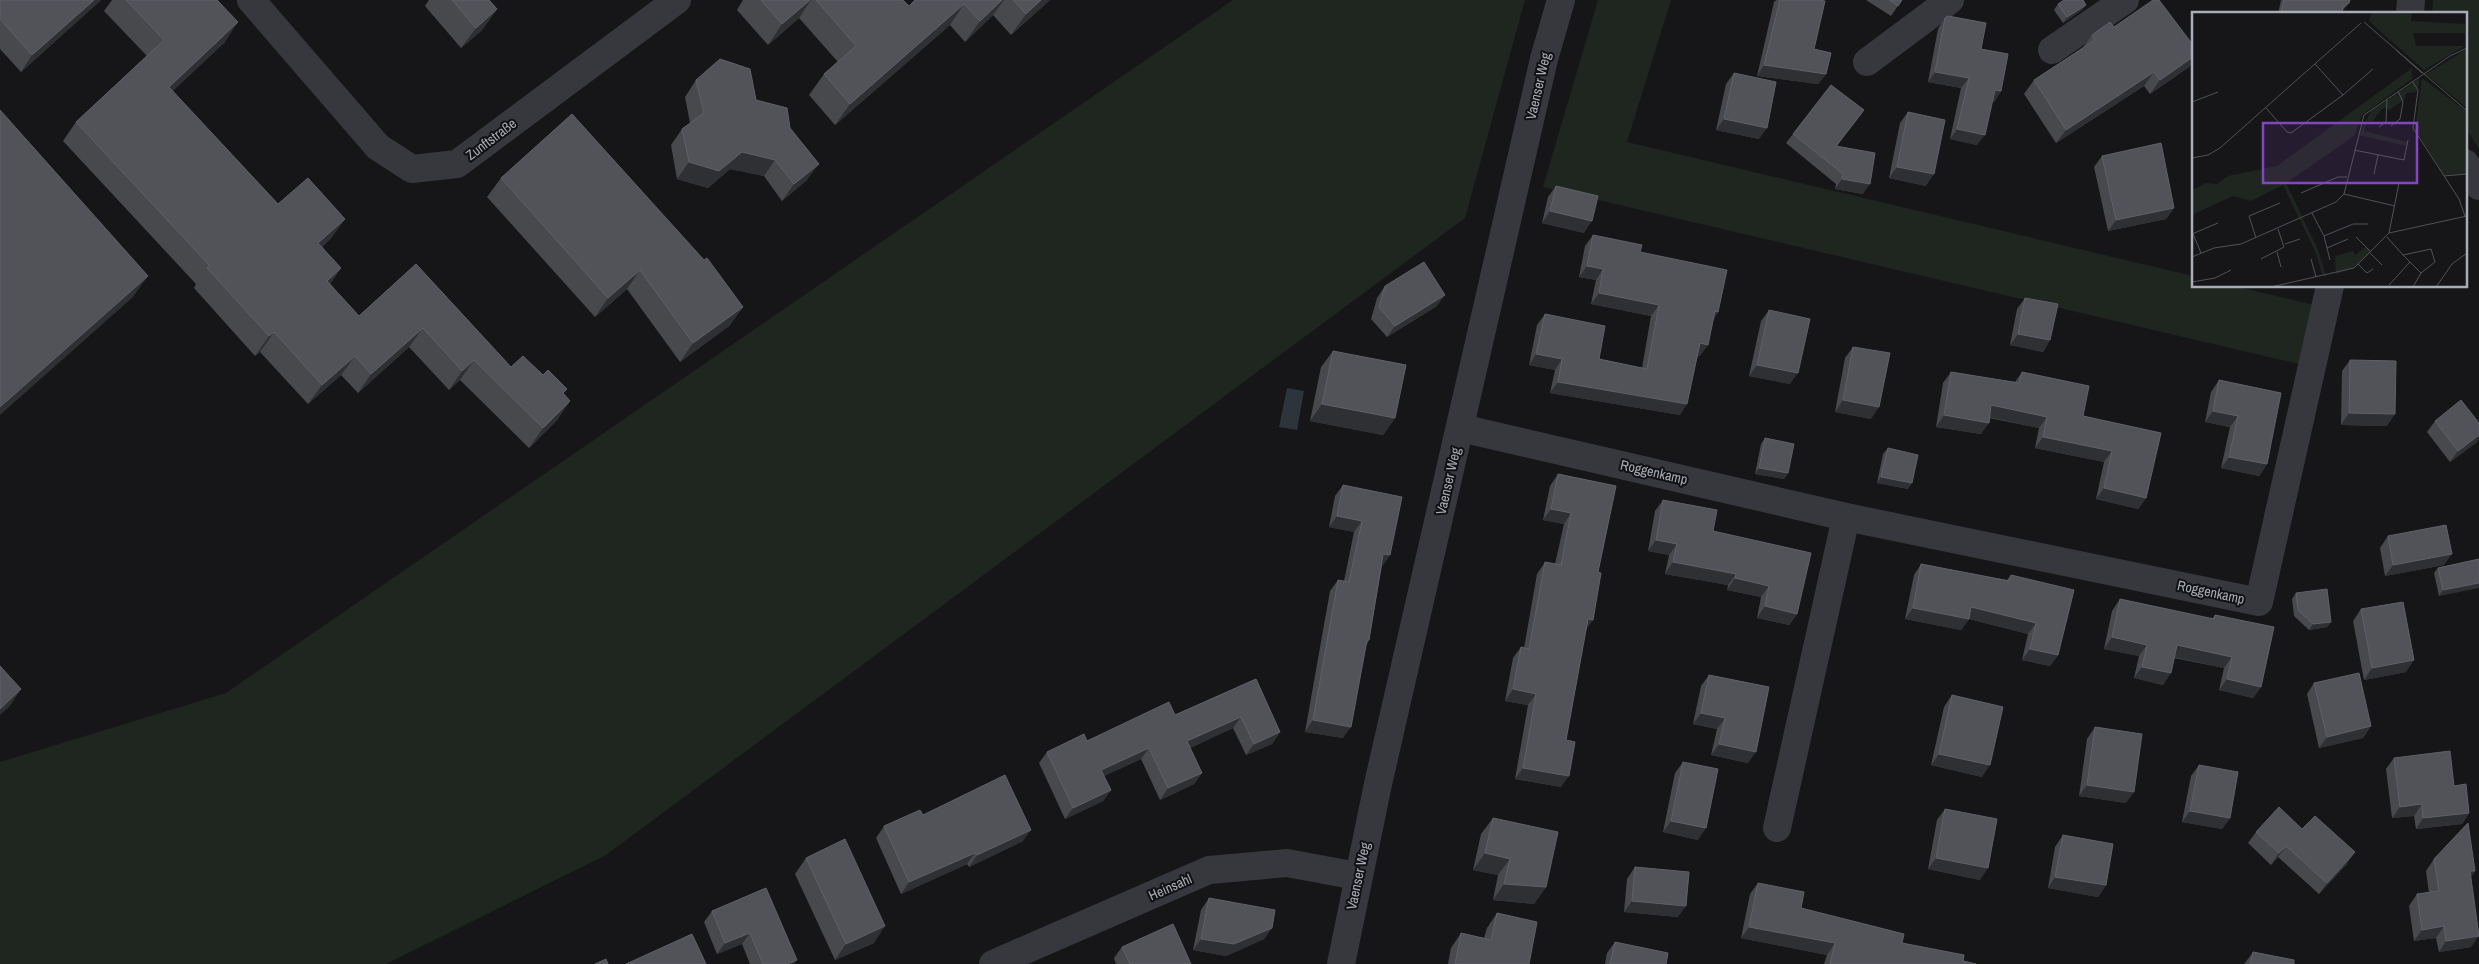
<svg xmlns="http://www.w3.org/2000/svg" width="2479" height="964" viewBox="0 0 2479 964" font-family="'Archivo Narrow',sans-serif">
<rect width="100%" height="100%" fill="#161618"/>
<g fill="#1e261f">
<path d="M1233,0H1525L1465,218L606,855L386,964H0V762L226,693Z"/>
<path d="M1598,0H1671L1627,142L2193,276V286H2234L2314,305L2299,364L1543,187Z"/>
<path d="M2433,0H2479V149L2465,127V14H2432Z"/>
</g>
<path fill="#2c353c" d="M1287,388L1304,391L1297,430L1279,427Z"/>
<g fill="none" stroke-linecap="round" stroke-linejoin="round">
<g stroke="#37383d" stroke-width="28">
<path d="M251,0L378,147L412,169L457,164L677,0"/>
<path d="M2410,14L2411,0"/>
<path d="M2052,50L2125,0"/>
<path d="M1867,62L1950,0"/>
<path d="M2465,163L2479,186"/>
<path d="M1461,428L1846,517L2259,602L2330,286"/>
<path d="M1777,828L1846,517"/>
<path d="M993,964L1209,870L1287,863L1357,876"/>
<path d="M1341,964L1378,784L1544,59L1561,0"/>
</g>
</g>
<g fill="#47494d">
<path d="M0,0H101L21,72L0,49Z"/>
<path d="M112,0H217L225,42L172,91L278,204L345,219L331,238L322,247L341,268L330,284L359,316L416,264L511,367L543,375L563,394L570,401L557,420L529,448L460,380L449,390L409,347L358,393L341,375L308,404L260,352L255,356L194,288L196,284L63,141L76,122L147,56L104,11Z"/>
<path d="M429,0H489L497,9L482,30L461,48L425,6Z"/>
<path d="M743,0H903L909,6L915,0H1050L1011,35L993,15L965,42L950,25L835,125L809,95L824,74L838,62L799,18L768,45L737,10Z"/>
<path d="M1776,0H1819L1814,49L1826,74L1818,84L1757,76L1774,2Z"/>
<path d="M1866,0H1902L1891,16Z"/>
<path d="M2281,0H2350L2349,3L2343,10L2342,14H2278Z"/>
<path d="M2058,4L2086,5L2082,10L2063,23L2054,10Z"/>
<path d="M1945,18L1981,49L2001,91L1994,102L1992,101L1977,145L1950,139L1961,88L1928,82L1938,29Z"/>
<path d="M2114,27L2189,67L2150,94L2144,86L2056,143L2024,94L2034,80L2082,49L2092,35Z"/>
<path d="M1734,73L1759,139L1716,130L1726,84Z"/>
<path d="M696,80L756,100L790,128L807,180L782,201L764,176L730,169L708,188L677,179L671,145L682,129L690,123L685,97Z"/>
<path d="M1864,110L1837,146L1863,194L1835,189L1836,184L1786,143L1793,134Z"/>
<path d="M1908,112L1926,186L1889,178L1900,123Z"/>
<path d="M2102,156L2174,208L2166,219L2108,231L2094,167Z"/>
<path d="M501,178L743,307L729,326L680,362L627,289L595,317L487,197Z"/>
<path d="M1556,186L1584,233L1542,223L1548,197Z"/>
<path d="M1593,235L1640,252L1718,312L1713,320L1700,356L1698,355L1680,415L1550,393L1555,370L1529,365L1537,325L1545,314L1599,359L1642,368L1651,316L1591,304L1596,280L1579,277L1585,246Z"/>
<path d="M1385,286L1437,306L1387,337L1371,319L1377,298Z"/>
<path d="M2025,298L2050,340L2043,352L2010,345L2017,309Z"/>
<path d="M1769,310L1790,384L1749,376L1761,321Z"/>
<path d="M1853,347L1871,419L1835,412L1845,358Z"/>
<path d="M1333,351L1395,418L1383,435L1310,421L1321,367Z"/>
<path d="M2350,360L2387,426L2341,425L2342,371Z"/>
<path d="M1951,372L2015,382L2022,372L2083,416L2161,433L2146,498L2138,509L2096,499L2104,462L2035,448L2039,428L1989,418L1981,434L1936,427L1943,383Z"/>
<path d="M2219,380L2267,464L2259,476L2221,468L2230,427L2205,422L2211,392Z"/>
<path d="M2435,421L2477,442L2450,462L2427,432Z"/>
<path d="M1765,438L1788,473L1784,479L1755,474L1761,444Z"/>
<path d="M1888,448L1908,489L1877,483L1883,454Z"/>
<path d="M1558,474L1616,486L1586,629L1566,740L1561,787L1515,779L1528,705L1505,701L1513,658L1521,647L1524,648L1537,574L1545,562L1555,564L1564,524L1543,520L1550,486Z"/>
<path d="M1343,485L1390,555L1382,566L1369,640L1366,646L1343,738L1305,732L1330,591L1338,580L1344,581L1354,532L1329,527L1335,496Z"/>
<path d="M1663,500L1713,531L1797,614L1789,625L1757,618L1761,597L1727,590L1728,585L1665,574L1669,555L1648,551L1655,511Z"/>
<path d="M2388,536L2444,565L2385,576L2380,548Z"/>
<path d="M2479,559L2439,596L2434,573L2438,568Z"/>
<path d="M1921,564L2007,580L2011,575L2058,655L2050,666L2022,660L2028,634L1969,619L1961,630L1905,619L1914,575Z"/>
<path d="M2296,593L2331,622L2327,627L2309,630L2294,616L2292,599Z"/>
<path d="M2120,599L2212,619L2215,615L2261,687L2253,698L2219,690L2224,668L2174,658L2163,685L2134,678L2139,656L2104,649L2112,611Z"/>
<path d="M2361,609L2406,672L2364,680L2353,621Z"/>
<path d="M1709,675L1748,763L1711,755L1717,729L1693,724L1701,686Z"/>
<path d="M1256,679L1280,732L1272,744L1246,755L1233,728L1190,748L1202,773L1194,784L1160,800L1141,759L1104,776L1111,790L1103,801L1065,819L1039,763L1047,752L1175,715Z"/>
<path d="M2314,683L2371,726L2363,738L2319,748L2307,694Z"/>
<path d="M1952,695L1982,777L1931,765L1944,707Z"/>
<path d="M2095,727L2126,803L2079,796L2087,739Z"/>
<path d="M2394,758L2454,786L2469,813L2462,824L2416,829L2414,816L2392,818L2386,769Z"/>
<path d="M1683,762L1698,840L1663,832L1675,773Z"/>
<path d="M2199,765L2230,818L2222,829L2182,822L2191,776Z"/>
<path d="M1945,809L1980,880L1928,869L1937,820Z"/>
<path d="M923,815L1023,841L969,867L967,864L901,894L876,838L884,826Z"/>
<path d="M1493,818L1546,887L1534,904L1493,900L1498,875L1473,870L1481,834Z"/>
<path d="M2302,829L2347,864L2319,894L2278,857L2271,865L2248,843L2256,832Z"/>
<path d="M2063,835L2106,885L2098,897L2048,888L2055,847Z"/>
<path d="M806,858L874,943L835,960L795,874Z"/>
<path d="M2434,859L2475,871L2470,878L2471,947L2439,952L2436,938L2414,941L2409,906L2417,894L2429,893L2426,871Z"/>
<path d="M1635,867L1678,917L1624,912L1627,879Z"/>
<path d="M1758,883L1801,908L1902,943L1976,964H1824L1827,955L1741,938L1750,894Z"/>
<path d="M766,888L794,964H750L742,944L717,954L704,922L712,911Z"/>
<path d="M1209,898L1272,928L1264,939L1226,956L1193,950L1201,910Z"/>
<path d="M1497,913L1529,964H1448L1451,948L1461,933L1484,938L1487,928Z"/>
<path d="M1615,942L1666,964H1605L1607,953Z"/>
<path d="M1122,947L1191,964H1116L1114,958Z"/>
<path d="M2253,952L2250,964H2244L2245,963Z"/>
</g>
<g fill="#2f3033">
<path d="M94,0H101L21,72L32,55Z"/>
<path d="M810,0H811L799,18L768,45L782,24Z"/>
<path d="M1002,0H1004L993,15L965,42L980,21Z"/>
<path d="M1041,0H1050L1011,35L1026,14Z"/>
<path d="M964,4L950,25L835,125L850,104Z"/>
<path d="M2086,5L2082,10L2063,23L2067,17Z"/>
<path d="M497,9L482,30L461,48L476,28Z"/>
<path d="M238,22L225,42L156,107L169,87Z"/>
<path d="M2193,57V62L2189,67L2150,94L2160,80Z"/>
<path d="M1764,65L1826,74L1818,84L1757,76Z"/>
<path d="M1935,72L1969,78L1961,88L1928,82Z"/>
<path d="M2154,72L2144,86L2056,143L2066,130Z"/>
<path d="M1995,90L2001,91L1994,102L1988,101Z"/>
<path d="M1864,110L1857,120L1829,156L1836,146Z"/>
<path d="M1724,119L1767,128L1759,139L1716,130Z"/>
<path d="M1957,129L1985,135L1977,145L1950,139Z"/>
<path d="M742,152L775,160L764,176L730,169L708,188L677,179L689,162Z"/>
<path d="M819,164L807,180L782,201L794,184Z"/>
<path d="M1897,167L1934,174L1926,186L1889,178Z"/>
<path d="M1842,179L1870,184L1863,194L1835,189Z"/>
<path d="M2174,208L2166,219L2108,231L2116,220Z"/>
<path d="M1550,211L1592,221L1584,233L1542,223Z"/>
<path d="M345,219L331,238L305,263L318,243Z"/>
<path d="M1587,266L1603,269L1596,280L1579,277Z"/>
<path d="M341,268L327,288V281Z"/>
<path d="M640,270L627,289L595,317L608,298Z"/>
<path d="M148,276L133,297L0,415V407Z"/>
<path d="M1599,293L1659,305L1651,316L1591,304Z"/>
<path d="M1445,295L1437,306L1387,337L1395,326Z"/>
<path d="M743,307L729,326L680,362L693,343Z"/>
<path d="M1715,311L1718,312L1711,323Z"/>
<path d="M423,328L409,347L358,393L371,374Z"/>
<path d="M274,332L260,352L255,356L269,336Z"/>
<path d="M2018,334L2050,340L2043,352L2010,345Z"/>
<path d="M1700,343L1708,345L1700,356L1693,354Z"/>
<path d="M1536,354L1562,359L1555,370L1529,365Z"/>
<path d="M355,356L341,375L308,404L322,385Z"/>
<path d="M474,360L460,380L449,390L462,371Z"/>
<path d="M1757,365L1798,373L1790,384L1749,376Z"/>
<path d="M1558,382L1687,404L1680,415L1550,393Z"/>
<path d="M1843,400L1879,407L1871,419L1835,412Z"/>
<path d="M570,401L557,420L529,448L543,428Z"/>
<path d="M1322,404L1395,418L1383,435L1310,421Z"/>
<path d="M1991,405L2047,417L2039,428L1984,416Z"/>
<path d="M2213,411L2238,416L2230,427L2205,422Z"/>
<path d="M2349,413L2395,414L2387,426L2341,425Z"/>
<path d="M1944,415L1989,423L1981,434L1936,427Z"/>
<path d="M2479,435V439L2477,442L2450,462L2458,451Z"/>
<path d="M2043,437L2112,451L2104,462L2035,448Z"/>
<path d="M2229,457L2267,464L2259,476L2221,468Z"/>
<path d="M1759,468L1788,473L1784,479L1755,474Z"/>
<path d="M1881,477L1912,483L1908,489L1877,483Z"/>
<path d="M2104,488L2146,498L2138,509L2096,499Z"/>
<path d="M1551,509L1571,513L1564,524L1543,520Z"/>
<path d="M1337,516L1362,521L1354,532L1329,527Z"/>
<path d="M1656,540L1677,544L1669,555L1648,551Z"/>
<path d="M1383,554L1390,555L1382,566Z"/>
<path d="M2452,554L2444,565L2385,576L2393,565Z"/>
<path d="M1673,562L1736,574L1728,585L1665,574Z"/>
<path d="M1735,578L1769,586L1761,597L1727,590Z"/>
<path d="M2479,583V588L2439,596L2443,590Z"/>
<path d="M1765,606L1797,614L1789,625L1757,618Z"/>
<path d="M1971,607L2036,623L2028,634L1969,619L1961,630L1905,619L1913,608Z"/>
<path d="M1588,619L1593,620L1585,631Z"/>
<path d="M2331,622L2327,627L2309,630L2313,624Z"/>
<path d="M2112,637L2147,645L2139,656L2104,649Z"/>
<path d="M2177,645L2232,657L2224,668L2169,656Z"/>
<path d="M2030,649L2058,655L2050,666L2022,660Z"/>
<path d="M2414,660L2406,672L2364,680L2372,668Z"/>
<path d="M2142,667L2171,673L2163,685L2134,678Z"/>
<path d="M2227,679L2261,687L2253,698L2219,690Z"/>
<path d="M21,689L10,706L0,715V709Z"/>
<path d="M1513,689L1536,694L1528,705L1505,701Z"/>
<path d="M1701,713L1725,718L1717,729L1693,724Z"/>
<path d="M1241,717L1233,728L1179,753L1187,741Z"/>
<path d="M1313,720L1351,727L1343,738L1305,732Z"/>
<path d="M2371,726L2363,738L2319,748L2327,737Z"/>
<path d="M1280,732L1272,744L1246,755L1254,744Z"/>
<path d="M1719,744L1756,752L1748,763L1711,755Z"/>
<path d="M1149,748L1141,759L1093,781L1101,770Z"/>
<path d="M1939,754L1990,765L1982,777L1931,765Z"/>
<path d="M1523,768L1569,776L1561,787L1515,779Z"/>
<path d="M1202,773L1194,784L1160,800L1168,788Z"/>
<path d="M2087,785L2134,792L2126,803L2079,796Z"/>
<path d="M1111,790L1103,801L1065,819L1073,808Z"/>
<path d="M2422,804L2414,816L2392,818L2400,807Z"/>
<path d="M2190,811L2230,818L2222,829L2182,822Z"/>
<path d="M2469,813L2462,824L2416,829L2423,818Z"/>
<path d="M1671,821L1706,828L1698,840L1663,832Z"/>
<path d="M1031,830L1023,841L969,867L977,855Z"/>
<path d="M2286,846L2278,857L2271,865L2279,853Z"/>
<path d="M2355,852L2347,864L2319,894L2327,883Z"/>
<path d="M975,853L967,864L901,894L909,882Z"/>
<path d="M1485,853L1510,859L1498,875L1473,870Z"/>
<path d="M1936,858L1988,868L1980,880L1928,869Z"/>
<path d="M2470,871H2475L2467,882Z"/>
<path d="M2055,877L2106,885L2098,897L2048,888Z"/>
<path d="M1504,884L1546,887L1534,904L1493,900Z"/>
<path d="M1632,901L1686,906L1678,917L1624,912Z"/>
<path d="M885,926L874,943L835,960L846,944Z"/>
<path d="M2444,926L2436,938L2414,941L2422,930Z"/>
<path d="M1749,927L1835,943L1827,955L1741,938Z"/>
<path d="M1272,928L1264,939L1226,956L1193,950L1201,939Z"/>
<path d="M750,933L742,944L717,954L725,943Z"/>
<path d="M2479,936L2471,947L2439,952L2446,941Z"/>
<path d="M797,960L794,964H787Z"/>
</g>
<g fill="#525359" stroke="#5f6168">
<path d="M0,0H94L32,55L0,19Z"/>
<path d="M126,0H217L238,22L169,87L278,204L308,178L345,219L318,243L341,268L327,281L359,316L416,264L511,367L523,356L543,375L548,370L567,389L563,393L570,401L543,428L474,360L462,371L423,328L371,374L355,356L322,385L274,332L269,336L207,268L210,266L76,122L164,40Z"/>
<path d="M452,0H489L497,9L476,28Z"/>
<path d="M761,0H810L782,24Z"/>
<path d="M816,0H903L909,6L915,0H1002L980,21L964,4L850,104L824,74L856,46Z"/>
<path d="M1013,0H1041L1026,14Z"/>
<path d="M1780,0H1819L1825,1L1814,49L1831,53L1826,74L1764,65Z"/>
<path d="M1889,0H1902L1898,6Z"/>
<path d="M2064,0H2083L2086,5L2067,17L2058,4Z"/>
<path d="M2153,0H2159L2193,45V57L2160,80L2154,72L2066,130L2034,80L2095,40L2092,35L2110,22L2114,27Z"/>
<path d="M2284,0H2350L2349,3L2343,7L2342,14H2283L2281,13Z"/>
<path d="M1948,16L1986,23L1981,49L2008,54L2001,91L1995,90L1985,135L1957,129L1969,78L1935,72L1945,18Z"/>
<path d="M720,59L750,69L756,100L787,108L790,128L819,164L794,184L775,160L742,152L719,171L689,162L682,129L704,113L696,80Z"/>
<path d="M1734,73L1776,82L1767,128L1724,119Z"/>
<path d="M1831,85L1864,110L1836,146L1875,153L1870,184L1842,179L1843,174L1793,134Z"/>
<path d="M0,110L148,276L0,407Z"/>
<path d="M1908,112L1945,120L1934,174L1897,167Z"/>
<path d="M572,114L704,260L707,258L743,307L693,343L640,270L608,298L501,178Z"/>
<path d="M2161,143L2174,208L2116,220L2102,156Z"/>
<path d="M1556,186L1598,196L1592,221L1550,211Z"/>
<path d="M1593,235L1642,245L1640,252L1727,270L1718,312L1715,311L1708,345L1700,343L1687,404L1558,382L1562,359L1536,354L1545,314L1605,326L1599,359L1647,369L1659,305L1599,293L1603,269L1587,266Z"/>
<path d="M1424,262L1445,295L1395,326L1379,307L1385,286Z"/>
<path d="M2025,298L2058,304L2050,340L2018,334Z"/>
<path d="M1769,310L1810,319L1798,373L1757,365Z"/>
<path d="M1853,347L1890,353L1879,407L1843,400Z"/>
<path d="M1333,351L1406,365L1395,418L1322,404Z"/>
<path d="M2350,360L2396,361L2395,414L2349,413Z"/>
<path d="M1951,372L2019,383L2022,372L2089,386L2083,416L2161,433L2146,498L2104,488L2112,451L2043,437L2047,417L1991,405L1989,423L1944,415Z"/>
<path d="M2219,380L2281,393L2267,464L2229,457L2238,416L2213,411Z"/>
<path d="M2461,400L2479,423V435L2458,451L2435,421Z"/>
<path d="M1765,438L1794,444L1788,473L1759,468Z"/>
<path d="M1888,448L1918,455L1912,483L1881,477Z"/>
<path d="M1558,474L1616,486L1598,572L1601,573L1593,620L1588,619L1566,740L1575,742L1569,776L1523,768L1536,694L1513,689L1521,647L1529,649L1545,562L1561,565L1571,513L1551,509Z"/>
<path d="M1343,485L1402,497L1390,555L1383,554L1369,640H1367L1351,727L1313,720L1338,580L1349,582L1362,521L1337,516Z"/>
<path d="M1663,500L1717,510L1713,531L1811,553L1797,614L1765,606L1769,586L1735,578L1736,574L1673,562L1677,544L1656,540Z"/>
<path d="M2446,525L2452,554L2393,565L2388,536Z"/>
<path d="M2479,559V583L2443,590L2438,568Z"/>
<path d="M1921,564L2009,581L2011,575L2074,590L2058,655L2030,649L2036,623L1971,607L1969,619L1913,608Z"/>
<path d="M2327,589L2331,622L2313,624L2298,610L2296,593Z"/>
<path d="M2120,599L2214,619L2215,615L2274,627L2261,687L2227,679L2232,657L2177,645L2171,673L2142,667L2147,645L2112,637Z"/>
<path d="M2403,602L2414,660L2372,668L2361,609Z"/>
<path d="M0,666L21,689L0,709Z"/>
<path d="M2359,673L2371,726L2327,737L2314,683Z"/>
<path d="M1709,675L1769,687L1756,752L1719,744L1725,718L1701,713Z"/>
<path d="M1256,679L1280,732L1254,744L1241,717L1187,741L1202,773L1168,788L1149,748L1101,770L1111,790L1073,808L1047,752L1084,734L1087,741L1169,702L1175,715Z"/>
<path d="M1952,695L2003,707L1990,765L1939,754Z"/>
<path d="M2095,727L2142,734L2134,792L2087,785Z"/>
<path d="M2450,751L2454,786L2466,784L2469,813L2423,818L2422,804L2400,807L2394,758Z"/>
<path d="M1683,762L1718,769L1706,828L1671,821Z"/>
<path d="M2199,765L2238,772L2230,818L2190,811Z"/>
<path d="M1005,775L1031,830L977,855L975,853L909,882L884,826L920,810L923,815Z"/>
<path d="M2279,807L2302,829L2315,816L2355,852L2327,883L2286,846L2279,853L2256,832Z"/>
<path d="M1945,809L1997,819L1988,868L1936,858Z"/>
<path d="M1493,818L1558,832L1546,887L1504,884L1510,859L1485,853Z"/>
<path d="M2468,823L2475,871H2470L2479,936L2446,941L2444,926L2422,930L2417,894L2439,891L2434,859Z"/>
<path d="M2063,835L2113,844L2106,885L2055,877Z"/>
<path d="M845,839L885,926L846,944L806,858Z"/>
<path d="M1635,867L1689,872L1686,906L1632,901Z"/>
<path d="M1758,883L1804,892L1801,908L1904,934L1902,943L1964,955L1963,961L1976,964H1830L1835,943L1749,927Z"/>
<path d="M766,888L797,960L787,964H763L750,933L725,943L712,911Z"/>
<path d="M1209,898L1275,910L1272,928L1234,944L1201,939Z"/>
<path d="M1497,913L1537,922L1529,964H1455L1461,933L1491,940Z"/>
<path d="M1173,924L1191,964H1130L1122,947Z"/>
<path d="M692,934L706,964H626Z"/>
<path d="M1615,942L1668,953L1666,964H1610Z"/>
<path d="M2253,952L2294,960V964H2250Z"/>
<path d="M606,959L608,964H595Z"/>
</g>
<g text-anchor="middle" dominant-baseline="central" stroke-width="4" stroke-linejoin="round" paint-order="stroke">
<g font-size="14" fill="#a8adb8" stroke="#111113">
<text transform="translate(1538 86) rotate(-77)">Vaenser Weg</text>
<text transform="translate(491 139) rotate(-37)">Zunftstraße</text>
<text transform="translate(1654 472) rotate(13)">Roggenkamp</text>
<text transform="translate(1448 481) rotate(-77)">Vaenser Weg</text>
<text transform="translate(2211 592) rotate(12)">Roggenkamp</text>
<text transform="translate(1358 876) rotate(-78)">Vaenser Weg</text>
<text transform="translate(1170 887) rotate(-24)">Heinsahl</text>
</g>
</g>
<g transform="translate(2192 12)">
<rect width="275" height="275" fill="#161618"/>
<path d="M180,0H220L219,9L273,12V21H221L224,34H273L232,58L181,13L177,8ZM275,37V96L234,62ZM220,56V67L170,103L162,124L94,171L126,238L134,264H131L123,239L91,173L59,189L41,184L0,203V178L14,171L25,172L36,164L85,154ZM228,66L225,80L214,81L212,88L197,98L194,95L189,98L181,109H175L172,119L215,130L214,134L167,123L179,99ZM230,66L275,100V162L252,163L223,117ZM174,235L179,240L162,256L144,262L143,244L161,239L163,243Z" fill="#1e261f"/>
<path fill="none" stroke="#505258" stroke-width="1" d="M172,10L194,29M194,29L275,99M204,38L230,61M220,69L226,78L221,116L267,187L273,204M151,83L181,57M0,90L26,80M74,96L95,120L99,121L151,83L123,52M199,114L208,107L211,90L206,79M187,115L194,110L195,87M162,138L212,148L216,128M0,146L16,143L28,136L169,11M182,162L186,143M252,164L275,162M109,181L146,165H155M152,182L203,194M120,201L132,224L161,212H176M197,221L275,204M0,222L26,211M1,222L9,241M132,224L138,248M164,225L179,240M195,225L211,243L229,261L243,250L239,237L211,243M64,226L57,204L88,191M93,232L108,227M135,236L156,227M85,240L89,255M178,241L190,253M0,245L22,236L49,232L144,190L152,182L172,103L258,44L275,36M69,247L92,235L86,217M119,247L124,265M166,252L175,261L181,257M0,270L23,266L39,258M197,273L218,250M79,275L162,256L197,221L207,171M221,275L229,261M244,275L260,252L275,241"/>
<path fill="#8446be" fill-opacity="0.15" stroke="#8446be" stroke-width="2.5" d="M71,111H225V171H71Z"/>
<rect width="275" height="275" fill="none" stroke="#a8adb8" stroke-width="2.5"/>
</g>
</svg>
